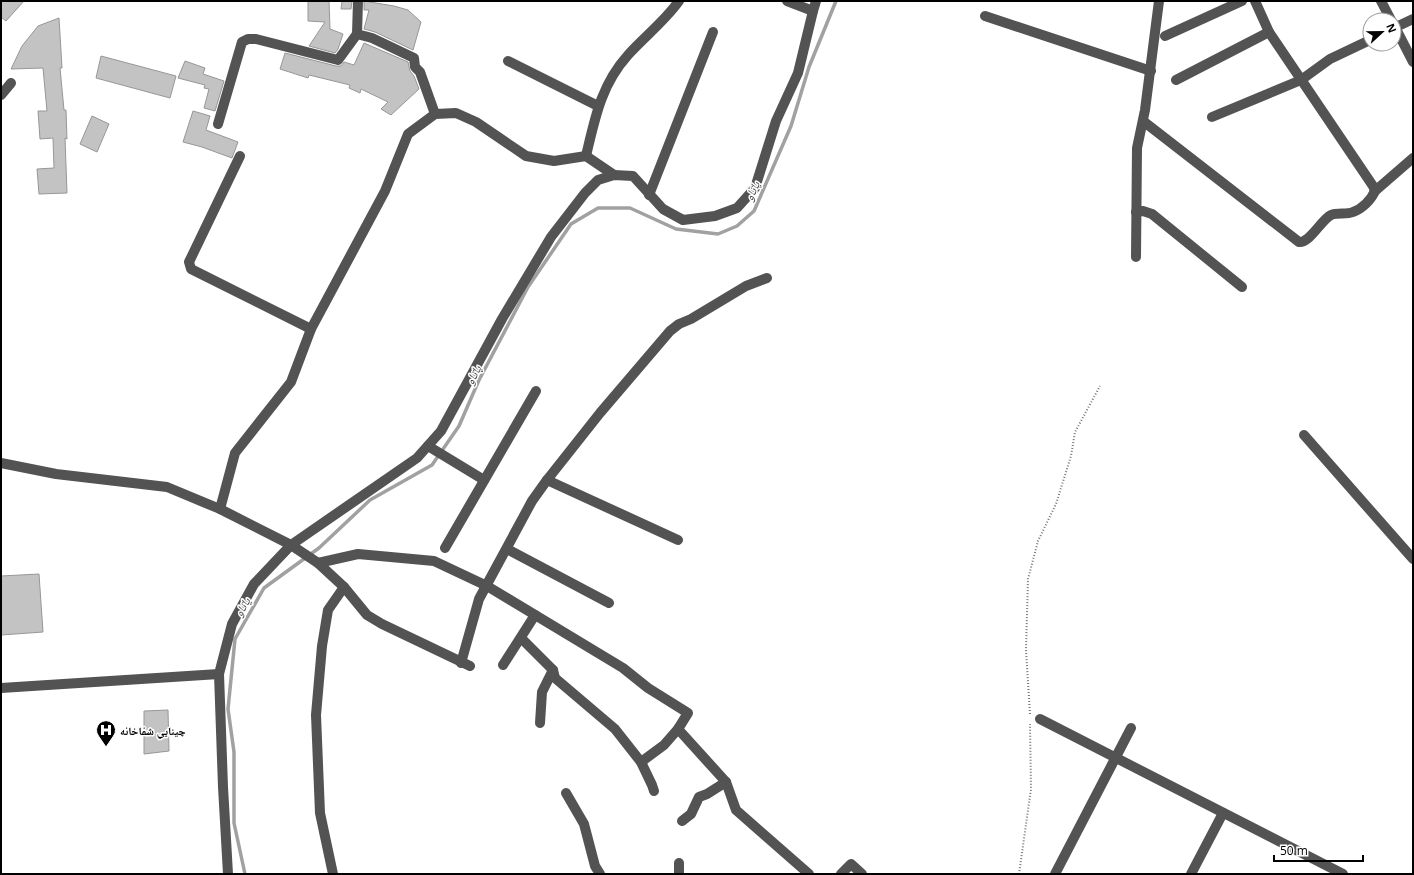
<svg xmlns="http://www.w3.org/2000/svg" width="1414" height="875" viewBox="0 0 1414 875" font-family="'Open Sans','Noto Naskh Arabic',sans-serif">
<rect width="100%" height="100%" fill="#fff"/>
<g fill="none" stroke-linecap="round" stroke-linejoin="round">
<path stroke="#a1a1a1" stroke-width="3.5" d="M245,874L234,823V752L228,709L235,639L264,588L319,548L370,500L432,465L459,426L479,380L528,287L571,224L598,208H630L676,229L718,234L737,226L754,211L791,126L809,67L836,1"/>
</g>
<g fill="#c3c3c3" stroke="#979797">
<path d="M1,1H24L6,21L1,17Z"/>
<path d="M308,1H329L330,29L343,34L338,49L335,53L309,46L325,22L308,21Z"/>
<path d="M342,1H352L351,9H341Z"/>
<path d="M364,1L394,6L408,10L421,22L413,50L375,32L364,29L369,10H364Z"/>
<path d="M59,18L62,68H60L64,110H66L67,139L65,138L67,193L39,194L37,169L54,168L53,138L40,139L38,111H47L43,68L11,69L22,46L38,26Z"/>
<path d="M364,43L408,62L410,71L414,76L419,89L391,115L381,109L388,102L361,89L360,93L349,88L350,85L309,75L308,78L280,69L285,53L336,66H341L344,62L354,65Z"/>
<path d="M101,56L176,76L170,98L96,78Z"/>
<path d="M185,61L205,68L203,74L224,81L215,111L204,108L209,89L204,88L205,85L178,78Z"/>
<path d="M193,111L210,116L206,130L238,142L232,158L202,147L183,142Z"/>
<path d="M92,116L109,124L97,152L80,144Z"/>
<path d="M39,574L43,632L1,635V576Z"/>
<path d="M168,710L169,751L144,754V711Z"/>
</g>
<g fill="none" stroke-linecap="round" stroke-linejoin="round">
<g stroke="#757575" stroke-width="2" stroke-dasharray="1 2" stroke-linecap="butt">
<path d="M1030,714L1026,650L1028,579L1038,541L1056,504L1071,456L1075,432L1100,386"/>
<path d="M1019,874L1031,789L1030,724"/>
</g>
<g stroke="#535353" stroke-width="10">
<path d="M358,1L357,34L372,38L414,58L415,67L420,72L435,114"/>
<path d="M787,1L813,11"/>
<path d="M1255,1L1269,32L1373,186L1375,191"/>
<path d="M1381,1L1391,20"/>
<path d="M985,16L1151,71"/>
<path d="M1394,25L1413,62"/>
<path d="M1394,28L1413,19"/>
<path d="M1165,36L1242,1"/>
<path d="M508,61L598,106"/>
<path d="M1176,80L1269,32"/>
<path d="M1,95L11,83"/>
<path d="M1212,117L1301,80L1330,59L1370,40"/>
<path d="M1143,121L1299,242C1310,243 1321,220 1331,215C1338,212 1346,215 1353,212C1362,209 1371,200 1375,191L1413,158"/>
<path d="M218,124L242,42L248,39H256L338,60L357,34"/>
<path d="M240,156L189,262L191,269L311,329"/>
<path d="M586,156C595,118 601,85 628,55C644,37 665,21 679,1"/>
<path d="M649,195L713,32"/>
<path d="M1136,212L1143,211L1152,214L1242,287"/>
<path d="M1136,257L1137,148L1145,110L1159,1"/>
<path d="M1304,435L1413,559"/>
<path d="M428,446L484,480"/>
<path d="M1,463L56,474L167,487L220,509L291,545L318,563L344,587L367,615L382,624L470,666"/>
<path d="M547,480L678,540"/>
<path d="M220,509L235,453L291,382L311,329L385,191L408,134L435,114L456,113L476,122L526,156L554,161L586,156L614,175"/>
<path d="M445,548L536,391"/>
<path d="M507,549L609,603"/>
<path d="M318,563L358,554L434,561L487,586L623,668L648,688L688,713L678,729L664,745L641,762"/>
<path d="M521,638L553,670L555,678L615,729L641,762L652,785L654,791"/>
<path d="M461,663L479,599L532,501L547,480L600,413L670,331L679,324L691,319L746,286L767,278"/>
<path d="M503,665L535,615"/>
<path d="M1,688L219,674"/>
<path d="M1040,719L1343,874"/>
<path d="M540,723L542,692L553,670"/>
<path d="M678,729L726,782L736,810L809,874"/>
<path d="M566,793L584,824L595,866L600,874"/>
<path d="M682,821L691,814L699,797L707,794L726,782"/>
<path d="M679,863V874"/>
<path d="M228,874L223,787L219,674L232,624L254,584L291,545L417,458L441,431L502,319L551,237L585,193L598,180L614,175L633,176L663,209L683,220L715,216L737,208L755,188L776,121L798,73L813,11L816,1"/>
<path d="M333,874L320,813L316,715L322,646L328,610L344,587"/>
<path d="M841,874L851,864L862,874"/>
<path d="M1055,874L1131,728"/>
<path d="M1191,874L1223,813"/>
</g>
</g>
<defs>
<g id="hospital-pin" transform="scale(1)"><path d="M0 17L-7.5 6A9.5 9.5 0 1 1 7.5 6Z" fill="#000" stroke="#fff"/><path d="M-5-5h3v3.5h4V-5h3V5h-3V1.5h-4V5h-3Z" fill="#fff"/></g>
</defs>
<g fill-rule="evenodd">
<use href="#hospital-pin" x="106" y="730"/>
</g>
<g text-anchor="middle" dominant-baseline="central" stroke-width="3" stroke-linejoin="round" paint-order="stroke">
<g font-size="11" font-weight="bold" fill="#000" stroke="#fff" text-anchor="start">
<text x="120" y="730">چينايي شفاخانه</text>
</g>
<g font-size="12" font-style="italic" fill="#424242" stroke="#fff">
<text transform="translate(752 191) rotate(-66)">پاتاو</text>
<text transform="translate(473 375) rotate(-63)">پاتاو</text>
<text transform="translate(242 607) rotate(-60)">پاتاو</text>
</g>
</g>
<rect width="1414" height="875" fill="none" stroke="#000000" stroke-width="4"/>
<g transform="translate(1382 32) rotate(68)"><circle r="19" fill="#ffffff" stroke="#999999"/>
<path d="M0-3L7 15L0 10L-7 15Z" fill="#000000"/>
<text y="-6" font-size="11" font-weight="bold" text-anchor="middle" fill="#000000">N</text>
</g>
<path d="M1274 855v6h89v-6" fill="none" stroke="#000000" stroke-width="2"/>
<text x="1280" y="855" font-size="12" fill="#000000" stroke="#ffffff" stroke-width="3" paint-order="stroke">50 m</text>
</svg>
